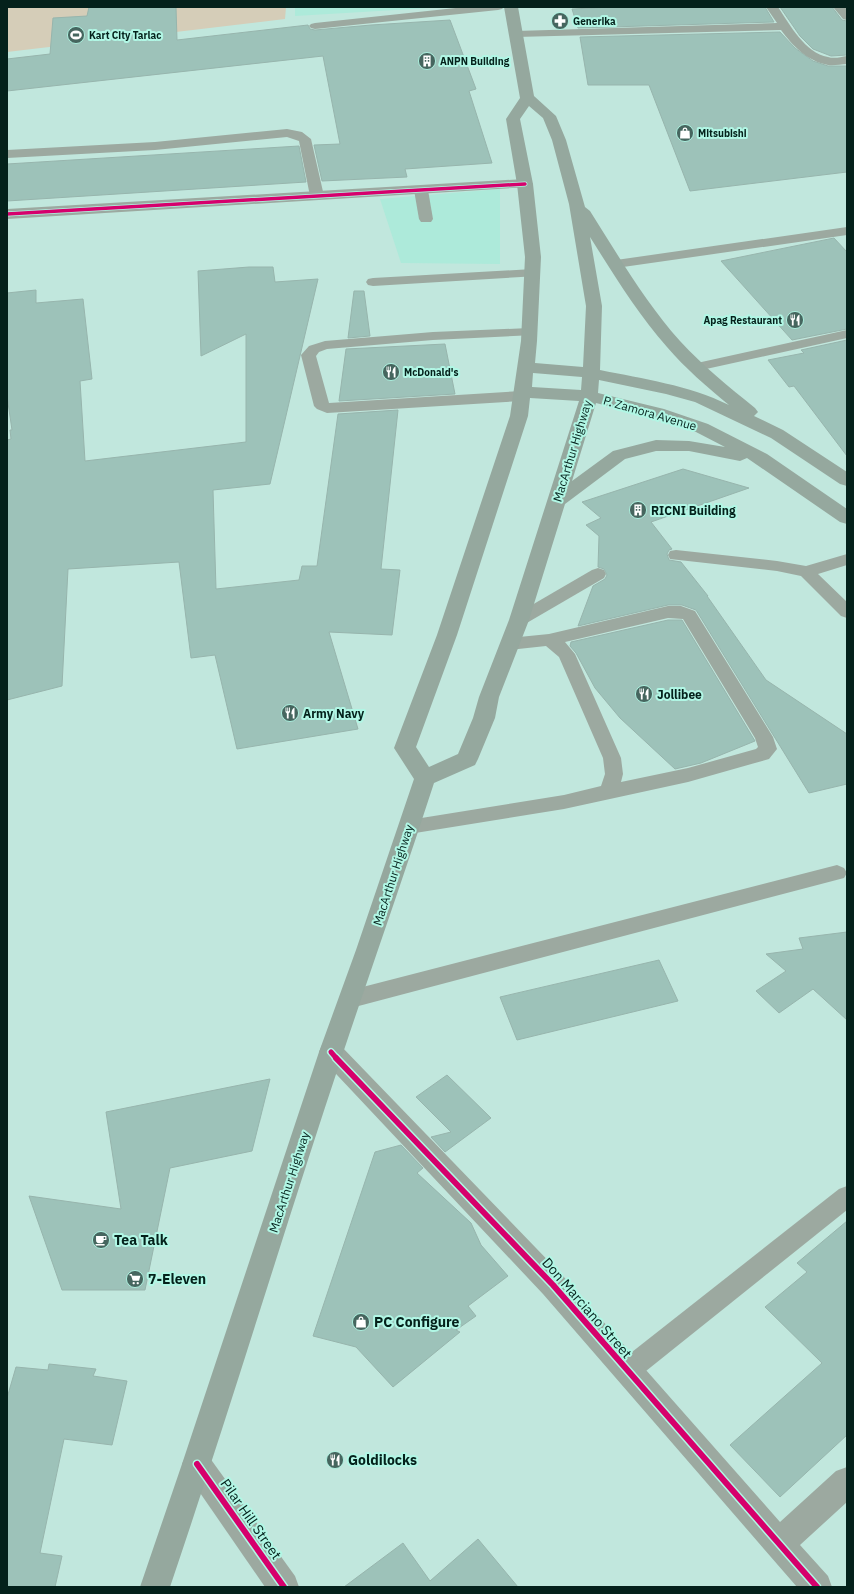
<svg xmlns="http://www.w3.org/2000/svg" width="854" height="1594" viewBox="0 0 854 1594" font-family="'IBM Plex Sans',sans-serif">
<rect width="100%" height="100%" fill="#c1e7dd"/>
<g fill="#adeada">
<path d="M295,7H446L295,16Z"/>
<path d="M500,189V264L401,263L380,199Z"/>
</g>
<path fill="#d5cdb8" d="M7,7H286L285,19L7,52Z"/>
<g fill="#9dc2b9" stroke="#97b5ad">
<path d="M89,7H176L177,40L308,25L310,29L315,30L371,25L450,20L476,89L469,91L492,163L405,169L407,177L322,181L314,145L340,144L323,56L7,91V59L50,54L53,18L87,16Z"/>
<path d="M611,7H765L774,22L578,28L572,9Z"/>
<path d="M780,7H832L842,20L847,21V55L831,56L813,49L800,36Z"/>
<path d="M780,32L795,48L813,61L828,66H847V172L690,191L649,85H588L580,37Z"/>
<path d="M299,146L306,182L7,201V164Z"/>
<path d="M834,238L847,252V329L792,340L721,261Z"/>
<path d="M249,267H273L275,282L318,279L270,484L213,490L216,589L299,580L302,566H317L338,414L398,410L381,569L400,570L392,635L329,632L358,729L237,749L215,655L191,658L179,562L68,569L62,686L7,700V440L11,439L10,430H12L7,396V293L36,290V303L83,299L92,379L80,381L85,461L246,442V334L201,356L198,271Z"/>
<path d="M354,291H364L370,336L348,338Z"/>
<path d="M847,340V456L794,386L789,387L768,360L804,353L801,350Z"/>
<path d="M445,344L455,394L339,401L346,349Z"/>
<path d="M683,469L749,488L651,522L672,549L669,550L667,554L669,560L681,562L708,596H707L766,680L847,734V784L809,793L696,610L682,605H668L578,626L593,586L605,579L607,575L604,569L598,567L599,536L586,525L601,518L582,502Z"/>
<path d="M668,620H682L755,741L701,763L675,769L620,718L595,688L576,653L570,646L571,642Z"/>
<path d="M847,932V1020L813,989L779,1013L756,991L786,971L766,954L803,949L799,938Z"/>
<path d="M659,960L678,1001L517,1040L500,997Z"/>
<path d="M447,1075L491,1118L445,1152L431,1137L451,1132L416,1097Z"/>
<path d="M270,1079L252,1151L170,1168L145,1290H62L29,1196L121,1209L106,1112Z"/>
<path d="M401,1145L423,1168L417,1173L471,1223L481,1245L508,1276L468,1306L476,1316L456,1330L460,1332L393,1387L356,1347L313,1336L375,1152Z"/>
<path d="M847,1221V1435L780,1497L730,1445L822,1363L765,1307L807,1272L797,1263Z"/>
<path d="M49,1364L96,1369L93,1376L127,1381L112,1445L64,1439L40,1553L62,1556L55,1587H7V1398L16,1367L48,1370Z"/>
<path d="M478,1539L518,1587H344L403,1543L430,1581Z"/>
</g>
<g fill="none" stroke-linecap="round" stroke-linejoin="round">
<g fill="#9ca9a0" fill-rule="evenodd">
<path d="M465,7H504L502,9L498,10L315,29L311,28L309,26L311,24L315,23Z"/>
<path d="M766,7H778C790,25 805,53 828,57C834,59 841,57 847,56V64C841,64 834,66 828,65C807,61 793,46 781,30L516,37L512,36L510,34L512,32L516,31L777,23Z"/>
<path d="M833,7H845L847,10V20L843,19Z"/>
<path d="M287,129L302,132L311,139L324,196L322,199H312L310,196L299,141L287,137L155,150L7,158V150L155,142Z"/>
<path d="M421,186L426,187L428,190L433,219L431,222H421L419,219L414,190L416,187Z"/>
<path d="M847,227V235L616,268L611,267L609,264L611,261L616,260Z"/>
<path d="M533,269L538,270L540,273L538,276L373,286L368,285L366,282L368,279L373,278Z"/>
<path d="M529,328L534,329L536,332L534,335L433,340L327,349L319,352L316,356L329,403L522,391L527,393L530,396L527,399L522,401L327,413L317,409L314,406L301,355L309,346L325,341L433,332Z"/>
<path d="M847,330V338L697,371L692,370L690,367L692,364L697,363Z"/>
<path d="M676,550L777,561L806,566L847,554V565L818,574L847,602V618L841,616L801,576L777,571L670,559L668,555L670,551Z"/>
<path d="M598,568L604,570L606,574L604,578L525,624L519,626L513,624L510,620L513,616L592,570Z"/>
<path d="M668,606H681L695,611L773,737L777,749L769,759L688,782L564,809L409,834L402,832L399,827L402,822L409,820L564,795L601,786L605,774L603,758L559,657L546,646L509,650L503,648L500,644L503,640L509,638L549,634ZM668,618L683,619L755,738L758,747L756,749L688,768L621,782L623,774L621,758L575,654L565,642Z"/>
<path d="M837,865L844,868L847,873L844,878L351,1008L344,1005L341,999L344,993L351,990Z"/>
<path d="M847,1186V1210L636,1379L627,1383L618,1379L615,1371L618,1363L839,1189Z"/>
</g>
<g fill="#9ca9a0" fill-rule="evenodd">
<path d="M525,179L530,181L533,184L530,187L7,219V209Z"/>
<path d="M331,1042L340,1045L563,1276L780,1522L836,1471L847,1467V1502L800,1545L828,1576L832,1587H797L543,1294L322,1059L319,1052L322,1045Z"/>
<path d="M197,1449L207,1454L295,1576L299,1587H265L187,1474L182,1464L187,1454Z"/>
</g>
<path fill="#95a89e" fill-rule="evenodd" d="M504,7H518L534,96L556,116L566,140L585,207L590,211C618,255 645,302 680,341C703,366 729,387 755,408L758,412L754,416L783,430L847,472V486L840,484L771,438L695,402L666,394L599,380L598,393L664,409L708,424L767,454L847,509V524L840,522L747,458L740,461L689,451H656L625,459L565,504L529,620L499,697L495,718L478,759L475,765L434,783C405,873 373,963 343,1053C284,1230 230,1410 170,1587H140L182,1464L319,1052L356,950L414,779L394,748L437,635L510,416L521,341L525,257L517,184L506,119L520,98ZM529,106L543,118L552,140L569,204L586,306L583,367L535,363L537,341L541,257L533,184L520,119ZM590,237C614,275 637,313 667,347C685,368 707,387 729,405C688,385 644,379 600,370L602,306ZM533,373L582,377L581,390L532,387ZM530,398L579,401L509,620L479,697L473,718L458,754L429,767L416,747L457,635L528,416ZM596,403L652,417L696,432L725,447L689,441L656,440L613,451L572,481Z"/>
<g stroke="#b1f7e5" stroke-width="5">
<path id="cycleway-far2" d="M7,214L525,184"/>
</g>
<g stroke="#b1f7e5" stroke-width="8">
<path id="cycleway-far1" d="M331,1052L337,1059"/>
</g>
<g stroke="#b1f7e5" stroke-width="9">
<g id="cycleway">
<path d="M336,1058L553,1285L817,1587"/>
<path d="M197,1464L284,1587"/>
</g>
</g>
<use href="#cycleway-far2" stroke="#d6006c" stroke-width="3.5"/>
<use href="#cycleway-far1" stroke="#d6006c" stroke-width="5"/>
<use href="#cycleway" stroke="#d6006c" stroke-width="6"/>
</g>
<defs>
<g id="pharmacy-disc" transform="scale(0.9)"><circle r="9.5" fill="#46665f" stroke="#b1f7e5"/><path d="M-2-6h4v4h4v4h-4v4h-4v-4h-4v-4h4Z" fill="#fff"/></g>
<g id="stadium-disc" transform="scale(0.9)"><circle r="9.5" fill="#46665f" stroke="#b1f7e5"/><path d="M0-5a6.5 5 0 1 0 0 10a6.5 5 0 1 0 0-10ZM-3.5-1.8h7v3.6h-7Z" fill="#fff"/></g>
<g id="building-disc" transform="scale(0.9)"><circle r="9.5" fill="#46665f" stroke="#b1f7e5"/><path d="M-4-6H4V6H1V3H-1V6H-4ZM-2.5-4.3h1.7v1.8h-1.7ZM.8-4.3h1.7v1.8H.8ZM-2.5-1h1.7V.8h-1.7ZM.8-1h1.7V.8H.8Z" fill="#fff"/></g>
<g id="shop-disc" transform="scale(0.9)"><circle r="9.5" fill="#46665f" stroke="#b1f7e5"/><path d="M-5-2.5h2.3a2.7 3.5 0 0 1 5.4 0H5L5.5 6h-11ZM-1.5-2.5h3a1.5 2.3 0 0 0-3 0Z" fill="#fff"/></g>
<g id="restaurant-disc" transform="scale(0.9)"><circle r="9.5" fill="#46665f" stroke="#b1f7e5"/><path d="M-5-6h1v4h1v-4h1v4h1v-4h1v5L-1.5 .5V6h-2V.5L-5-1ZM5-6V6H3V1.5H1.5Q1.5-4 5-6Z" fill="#fff"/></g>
<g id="cafe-disc" transform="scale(0.9)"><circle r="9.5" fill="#46665f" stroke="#b1f7e5"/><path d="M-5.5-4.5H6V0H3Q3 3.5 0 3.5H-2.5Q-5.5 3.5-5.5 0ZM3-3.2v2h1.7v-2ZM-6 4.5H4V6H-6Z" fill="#fff"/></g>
<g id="supermarket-disc" transform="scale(0.9)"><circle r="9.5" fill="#46665f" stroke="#b1f7e5"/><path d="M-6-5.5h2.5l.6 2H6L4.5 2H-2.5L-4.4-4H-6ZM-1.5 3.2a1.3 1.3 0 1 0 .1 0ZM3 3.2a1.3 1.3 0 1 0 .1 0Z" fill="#fff"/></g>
</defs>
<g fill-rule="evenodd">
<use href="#pharmacy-disc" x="560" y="21"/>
<use href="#stadium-disc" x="76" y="35"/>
<use href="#building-disc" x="427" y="61"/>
<use href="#shop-disc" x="685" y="133"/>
<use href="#restaurant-disc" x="795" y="320"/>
<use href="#restaurant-disc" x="391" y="372"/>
<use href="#building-disc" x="638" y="510"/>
<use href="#restaurant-disc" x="644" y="694"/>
<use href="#restaurant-disc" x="290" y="713"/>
<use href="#cafe-disc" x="101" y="1240"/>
<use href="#supermarket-disc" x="135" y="1279"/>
<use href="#shop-disc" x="361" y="1322"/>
<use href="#restaurant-disc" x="335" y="1460"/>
</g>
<g text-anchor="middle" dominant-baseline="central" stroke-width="4" stroke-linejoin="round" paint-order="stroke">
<g font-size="10" font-weight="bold" fill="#04211b" stroke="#b1f7e5" text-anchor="start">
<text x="573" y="21">Generika</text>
<text x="89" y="35">Kart City Tarlac</text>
<text x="440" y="61">ANPN Building</text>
<text x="698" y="133">Mitsubishi</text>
<text x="782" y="320" text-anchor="end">Apag Restaurant</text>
<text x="404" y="372">McDonald's</text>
</g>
<g font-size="12" fill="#04211b" stroke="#b1f7e5">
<text transform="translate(650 413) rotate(16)">P. Zamora Avenue</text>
<text transform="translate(572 451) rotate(-73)">MacArthur Highway</text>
<text transform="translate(393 875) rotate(-72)">MacArthur Highway</text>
<text transform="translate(289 1182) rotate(-72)">MacArthur Highway</text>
</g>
<g font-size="12" font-weight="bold" fill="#04211b" stroke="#b1f7e5" text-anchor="start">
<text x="651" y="510">RICNI Building</text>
<text x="657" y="694">Jollibee</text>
<text x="303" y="713">Army Navy</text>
</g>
<g font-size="14" font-weight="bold" fill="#04211b" stroke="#b1f7e5" text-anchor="start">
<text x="114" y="1240">Tea Talk</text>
<text x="148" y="1279">7-Eleven</text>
<text x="374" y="1322">PC Configure</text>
<text x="348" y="1460">Goldilocks</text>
</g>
<g font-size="14" fill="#04211b" stroke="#b1f7e5">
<text transform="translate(587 1308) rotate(49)">Don Marciano Street</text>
<text transform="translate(251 1519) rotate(55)">Pilar Hill Street</text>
</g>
</g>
<rect width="854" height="1594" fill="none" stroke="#04211b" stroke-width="16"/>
</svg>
